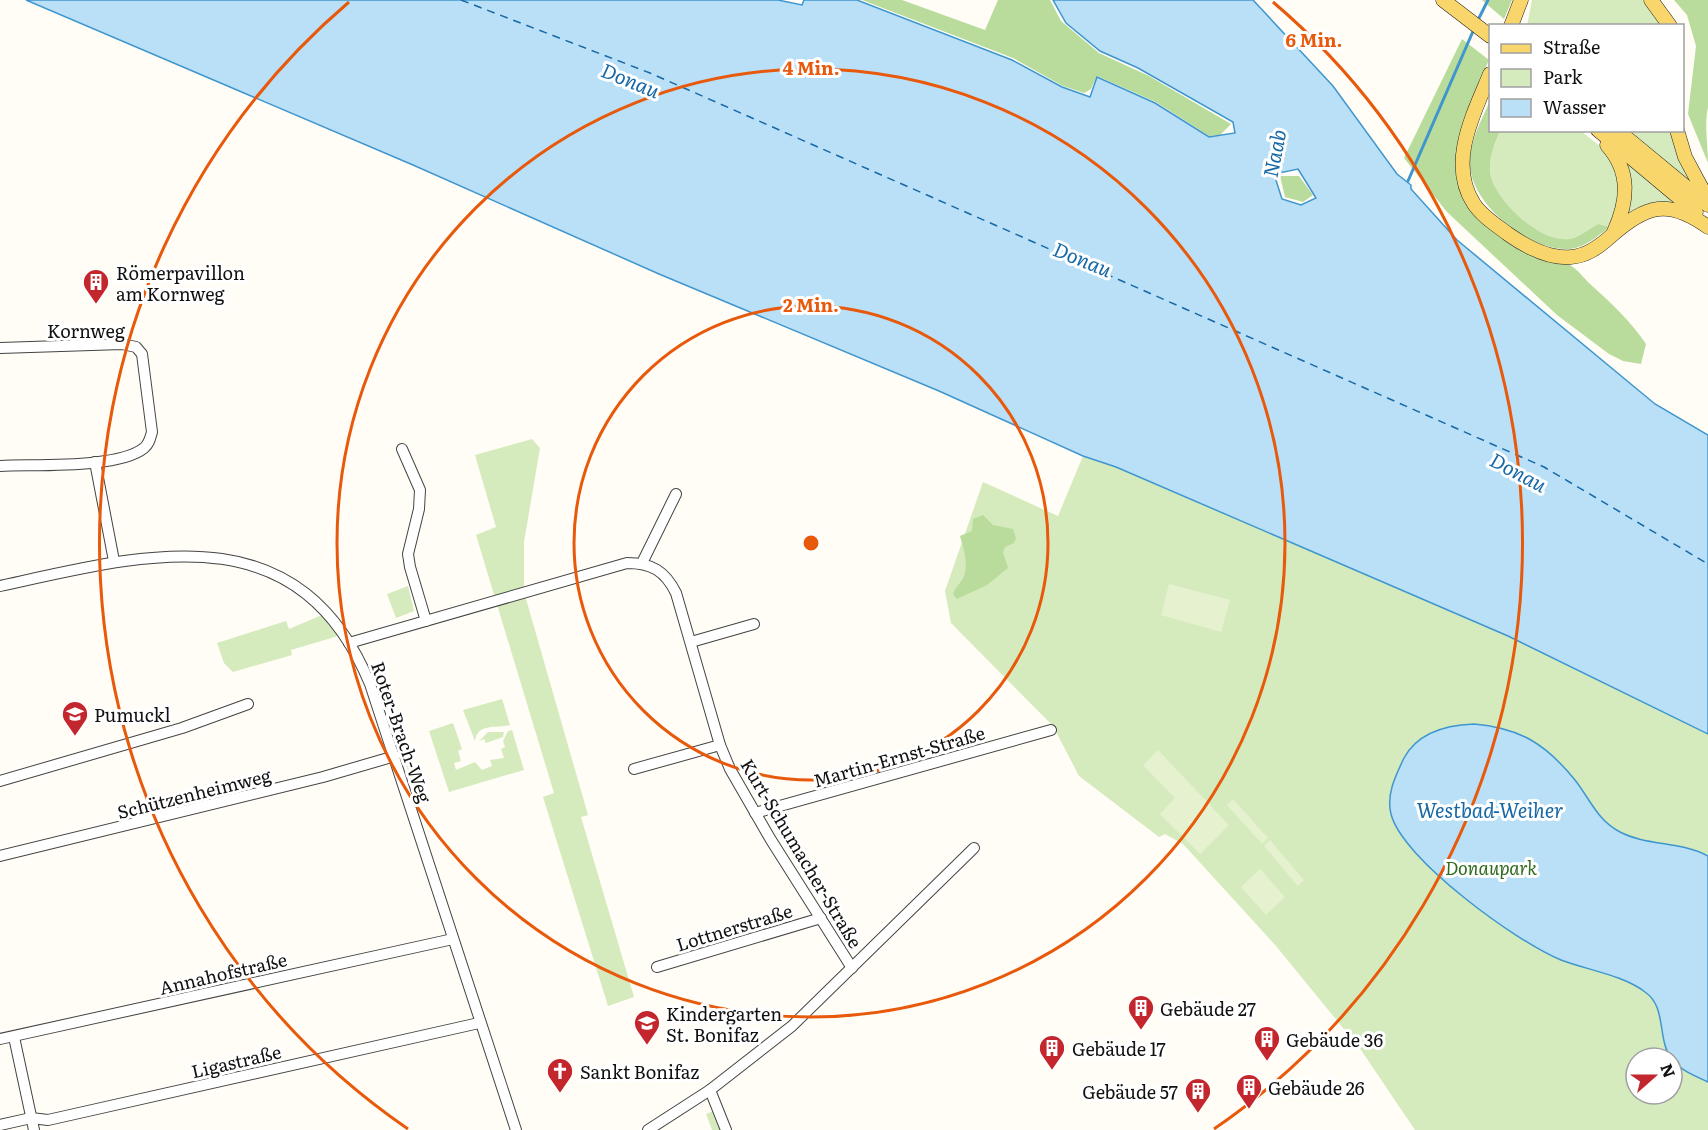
<svg xmlns="http://www.w3.org/2000/svg" width="1708" height="1130" viewBox="0 0 1708 1130" font-family="Literata,serif">
<rect width="100%" height="100%" fill="#fffdf5"/>
<g fill="#d5ebbd" fill-rule="evenodd">
<path d="M1532,0H1643L1663,26H1527Z"/>
<path d="M1500,131H1581L1606,151L1614,163L1622,197L1610,227L1598,224C1590,228 1582,235 1574,238C1544,247 1501,205 1492,180C1486,164 1494,145 1500,131Z"/>
<path d="M1627,131H1672L1691,180L1690,183Z"/>
<path d="M1627,160L1675,201L1674,203H1659L1625,222L1631,191L1624,164Z"/>
<path d="M532,439L540,448L524,542V592L588,815L581,817L634,997L608,1006L543,797L554,793L476,535L496,527L475,455Z"/>
<path d="M1083,456L1116,467L1472,620L1564,662L1708,734V1130H1415L1361,1050L1276,946L1183,844L1165,834L1159,837L1079,776L1053,726L951,623L945,591L983,482L1058,516ZM1636,1058H1672V1094H1636Z"/>
<path d="M408,586L414,611L396,618L387,594Z"/>
<path d="M322,615L338,636L291,650L292,655L233,672L224,663L217,643L286,621L289,629Z"/>
<path d="M502,699L510,725C496,729 478,722 475,741L463,710Z"/>
<path d="M453,723L462,749L458,751L461,761L454,763L456,770L475,762L482,770L492,766L490,760L504,758L501,749L505,747L503,741L508,731L512,730L524,770L449,792L429,731Z"/>
<path d="M488,732H504L503,737L486,743L484,739L479,741Z"/>
<path d="M407,753L422,801L418,802L403,755Z"/>
<path d="M716,1110L724,1130H712L706,1114Z"/>
</g>
<g fill="#b9dc9c">
<path d="M862,0H902L985,30L998,0H1050L1061,21L1099,53L1149,76L1231,124L1220,135L1209,136L1156,102L1097,76L1091,89L1084,93L1063,86L1013,58Z"/>
<path d="M1482,0H1512L1504,19Z"/>
<path d="M1674,0H1708V107C1704,125 1708,144 1708,163L1688,114L1696,46L1687,15Z"/>
<path d="M1462,39L1489,60C1453,141 1428,192 1518,248C1533,258 1554,257 1570,265C1577,269 1584,278 1590,284C1611,303 1630,320 1646,344L1641,364L1623,361L1609,354L1557,315L1447,212L1404,158Z"/>
<path d="M1490,101V130L1500,131C1494,145 1486,164 1492,180C1501,205 1544,247 1574,238C1582,235 1590,228 1598,224L1610,227C1597,236 1586,247 1570,249C1531,252 1473,206 1470,167C1468,144 1481,121 1490,101Z"/>
<path d="M1280,176H1299L1313,195L1303,202L1285,197Z"/>
<path d="M983,515L993,525L1013,529L1016,538L1014,543L1005,547L1003,552L1008,568L987,585L957,599L953,594C956,586 961,583 964,576C969,565 963,547 960,536L972,531L973,519Z"/>
</g>
<g fill="#e6f2cf">
<path d="M1169,584L1230,600L1221,632L1161,615Z"/>
<path d="M1158,750L1229,825L1200,854L1160,814L1175,798L1143,765Z"/>
<path d="M1233,799L1268,838L1262,844L1227,805Z"/>
<path d="M1270,840L1304,880L1298,886L1264,846Z"/>
<path d="M1260,869L1285,897L1266,915L1241,887Z"/>
</g>
<g fill="#b9e0f7" stroke="#3f96cf" stroke-width="1.5" fill-rule="evenodd">
<path d="M26,0H778L802,5L804,0H857L1012,60L1062,87L1090,97L1097,77L1155,103L1209,137L1235,133L1233,122L1138,68L1100,51L1066,23L1053,0H1253L1333,86L1397,174L1411,185V189L1457,240L1655,404L1708,435V734L1508,636L1116,467L1083,456L939,391L659,274L413,165ZM1298,169L1316,198L1301,205L1282,199L1274,174Z"/>
<path d="M1474,724C1520,728 1546,744 1575,780C1590,799 1597,820 1620,832C1647,846 1680,841 1708,856V1082C1695,1076 1678,1069 1671,1058C1657,1039 1667,1007 1645,992C1623,975 1587,970 1561,960C1518,943 1402,859 1391,814C1386,794 1396,775 1404,758C1418,732 1446,725 1474,724Z"/>
</g>
<g fill="none" stroke-linecap="round" stroke-linejoin="round">
<g stroke="#3f96cf" stroke-width="3">
<path d="M1478,20L1488,0"/>
<path d="M1408,181L1474,29"/>
</g>
<path stroke="#1768a6" stroke-width="1.5" stroke-dasharray="8 6" stroke-linecap="butt" d="M461,0L650,73L1544,467L1708,564"/>
<g stroke="#444" stroke-width="12">
<g id="minor">
<path d="M0,348L122,344L136,347L142,354L152,432C150,439 149,444 144,448C118,469 34,464 0,466"/>
<path d="M402,449L420,490L419,509L408,554L410,567L426,621"/>
<path d="M95,462L114,561"/>
<path d="M642,563L676,494"/>
<path d="M0,586C145,554 298,510 370,684L516,1130"/>
<path d="M691,642L754,624"/>
<path d="M349,643L627,563C652,563 665,571 676,593L720,745L730,769L771,840L852,968"/>
<path d="M634,769L720,745"/>
<path d="M0,781L182,728L248,704"/>
<path d="M755,813L1051,730"/>
<path d="M0,856L323,777L395,756"/>
<path d="M657,967L821,918"/>
<path d="M14,1037L34,1130"/>
<path d="M0,1039L453,939"/>
<path d="M710,1090L726,1130"/>
<path d="M0,1125L31,1118L48,1120L479,1023"/>
<path d="M648,1130L710,1090L792,1026L974,848"/>
</g>
</g>
<g stroke="#222" stroke-width="15">
<g id="major">
<path d="M1443,0L1490,36"/>
<path d="M1651,0L1670,26"/>
<path d="M1511,26L1521,0"/>
<path d="M1490,74C1474,113 1447,163 1474,204C1482,216 1496,225 1508,234C1525,246 1549,259 1571,257C1587,256 1600,246 1611,236C1647,204 1669,199 1708,227"/>
<path d="M1598,130L1696,212"/>
<path d="M1617,130L1708,205"/>
<path d="M1677,130L1685,157L1708,200"/>
<path d="M1607,145C1631,172 1628,201 1614,232"/>
</g>
</g>
<use href="#minor" stroke="#fff" stroke-width="10"/>
<use href="#major" stroke="#f9d66b" stroke-width="14"/>
</g>
<g fill="none" stroke="#e8590c" stroke-width="3">
<circle cx="811" cy="543" r="237"/>
<circle cx="811" cy="543" r="474"/>
<path d="M408 1129A711 711 0 0 1 349 2M1273 2A711 711 0 0 1 1214 1129"/>
</g>
<defs>
<g id="building-pin" transform="scale(1.35)"><path d="M0 17L-7.5 6A9.5 9.5 0 1 1 7.5 6Z" fill="#c4262e" stroke="#fff"/><path d="M-4-6H4V6H1V3H-1V6H-4ZM-2.5-4.3h1.7v1.8h-1.7ZM.8-4.3h1.7v1.8H.8ZM-2.5-1h1.7V.8h-1.7ZM.8-1h1.7V.8H.8Z" fill="#fff"/></g>
<g id="school-pin" transform="scale(1.35)"><path d="M0 17L-7.5 6A9.5 9.5 0 1 1 7.5 6Z" fill="#c4262e" stroke="#fff"/><path d="M0-5L7-2L0 1L-7-2ZM-4 1L0 2.5L4 1V4Q0 6-4 4Z" fill="#fff"/></g>
<g id="church-pin" transform="scale(1.35)"><path d="M0 17L-7.5 6A9.5 9.5 0 1 1 7.5 6Z" fill="#c4262e" stroke="#fff"/><path d="M-1.2-6h2.4v3.5h3.3v2.4h-3.3V6h-2.4V-.1h-3.3v-2.4h3.3Z" fill="#fff"/></g>
</defs>
<g fill-rule="evenodd">
<use href="#building-pin" x="96" y="282"/>
<use href="#school-pin" x="75" y="714"/>
<use href="#building-pin" x="1141" y="1008"/>
<use href="#school-pin" x="647" y="1023"/>
<use href="#building-pin" x="1267" y="1039"/>
<use href="#building-pin" x="1052" y="1048"/>
<use href="#church-pin" x="560" y="1071"/>
<use href="#building-pin" x="1249" y="1087"/>
<use href="#building-pin" x="1198" y="1091"/>
</g>
<g text-anchor="middle" dominant-baseline="central" stroke-width="6" stroke-linejoin="round" paint-order="stroke">
<g font-size="18" fill="#111" stroke="#fff" text-anchor="start">
<text x="116" y="272">Römerpavillon<tspan x="116" dy="21">am Kornweg</tspan></text>
<text x="94" y="714">Pumuckl</text>
<text x="1160" y="1008">Gebäude 27</text>
<text x="666" y="1013">Kindergarten<tspan x="666" dy="21">St. Bonifaz</tspan></text>
<text x="1286" y="1039">Gebäude 36</text>
<text x="1072" y="1048">Gebäude 17</text>
<text x="580" y="1071">Sankt Bonifaz</text>
<text x="1268" y="1087">Gebäude 26</text>
<text x="1178" y="1091" text-anchor="end">Gebäude 57</text>
</g>
<g font-size="18" fill="#111" stroke="#fff">
<text x="86" y="330">Kornweg</text>
<text transform="translate(402 732) rotate(71)">Roter-Brach-Weg</text>
<text transform="translate(899 756) rotate(-16)">Martin-Ernst-Straße</text>
<text transform="translate(194 793) rotate(-14)">Schützenheimweg</text>
<text transform="translate(802 853) rotate(59)">Kurt-Schumacher-Straße</text>
<text transform="translate(734 927) rotate(-17)">Lottnerstraße</text>
<text transform="translate(223 973) rotate(-13)">Annahofstraße</text>
<text transform="translate(236 1061) rotate(-13)">Ligastraße</text>
</g>
<g font-size="18" font-style="italic" fill="#2f6b1f" stroke="#fff">
<text x="1491" y="867">Donaupark</text>
</g>
<g font-size="20" font-style="italic" fill="#1768a6" stroke="#fff">
<text transform="translate(631 79) rotate(22)">Donau</text>
<text transform="translate(1273 153) rotate(-79)">Naab</text>
<text transform="translate(1083 258) rotate(22)">Donau</text>
<text transform="translate(1519 471) rotate(28)">Donau</text>
<text x="1490" y="809">Westbad-Weiher</text>
</g>
</g>
<circle cx="811" cy="543" r="9" fill="#e8590c" stroke="#fff" stroke-width="3"/>
<g font-size="18" text-anchor="middle" font-weight="bold" fill="#e8590c" stroke="#fff" stroke-width="6" stroke-linejoin="round" paint-order="stroke">
<text x="1314" y="47">6 Min.</text>
<text x="811" y="75">4 Min.</text>
<text x="811" y="312">2 Min.</text>
</g>
<rect x="1489" y="24" width="195" height="108" fill="#ffffff" stroke="#a0a0a0" stroke-width="1.5"/>
<rect x="1501" y="44" width="30" height="9" fill="#f9d66b" stroke="#a0a0a0" stroke-width="1.5"/>
<text x="1543" y="54" font-size="18" fill="#111111">Straße</text>
<rect x="1501" y="69" width="30" height="18" fill="#d5ebbd" stroke="#a0a0a0" stroke-width="1.5"/>
<text x="1543" y="84" font-size="18" fill="#111111">Park</text>
<rect x="1501" y="99" width="30" height="18" fill="#b9e0f7" stroke="#a0a0a0" stroke-width="1.5"/>
<text x="1543" y="114" font-size="18" fill="#111111">Wasser</text>
<g transform="translate(1654 1076) rotate(69)"><circle r="28" fill="#ffffff" stroke="#a0a0a0" stroke-width="1.5"/>
<path d="M0-4.5L10 22L0 15L-10 22Z" fill="#c4262e"/>
<text y="-9" font-size="16" font-weight="bold" text-anchor="middle" fill="#111111">N</text>
</g>
</svg>
